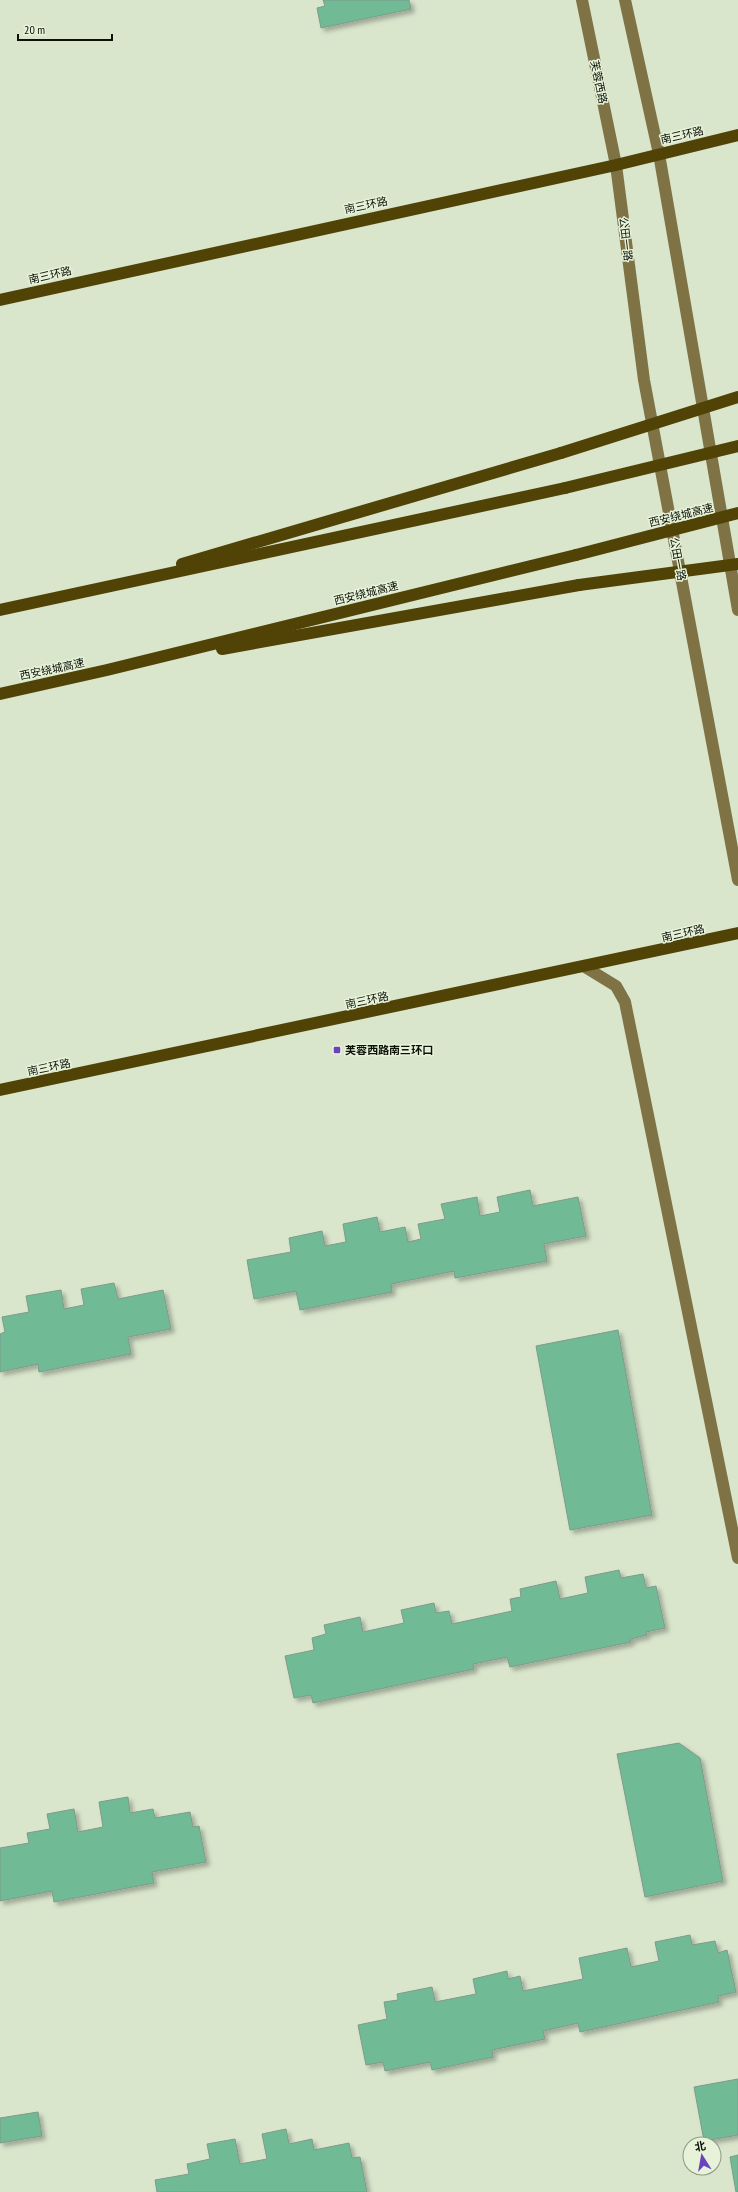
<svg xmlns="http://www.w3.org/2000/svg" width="738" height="2192" viewBox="0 0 738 2192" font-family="'PT Sans Narrow','Noto Sans SC',sans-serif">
<defs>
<filter id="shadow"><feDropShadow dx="3.5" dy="3.5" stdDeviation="2" flood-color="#0004"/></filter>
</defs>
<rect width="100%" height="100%" fill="#d9e6cc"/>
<g fill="#6fbb95" stroke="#7f9a8b" filter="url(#shadow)">
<path d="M323,0H409L411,9L321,28L317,8L325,6Z"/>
<path d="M530,1190L533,1206L578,1197L586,1236L544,1244L547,1261L455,1278L454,1271L391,1284L392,1292L300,1310L296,1291L254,1299L247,1260L291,1252L289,1238L322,1231L325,1246L346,1242L343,1224L377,1217L380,1232L405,1227L408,1242L421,1239L418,1224L445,1219L441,1204L477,1197L480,1216L500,1212L497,1197Z"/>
<path d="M114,1283L118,1299L163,1290L171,1329L128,1337L131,1354L39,1372L38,1364L0,1372V1334L5,1332L2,1317L29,1312L26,1296L61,1290L64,1309L84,1305L81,1289Z"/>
<path d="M618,1330L652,1515L570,1530L536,1346Z"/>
<path d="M619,1570L621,1578L643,1574L646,1588L656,1586L665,1628L646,1632L647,1635L630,1639L631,1642L510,1667L507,1657L473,1664L474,1669L313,1703L311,1695L294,1698L285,1656L314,1650L312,1638L326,1634L324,1625L360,1617L363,1632L404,1623L401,1610L434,1603L436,1613L449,1611L452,1624L512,1611L510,1599L521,1597L520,1589L556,1581L560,1599L588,1593L585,1577Z"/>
<path d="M679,1743L700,1758L723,1881L645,1897L617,1754Z"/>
<path d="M128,1797L130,1813L153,1809L155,1818L190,1812L193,1827L199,1826L206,1862L152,1872L154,1883L54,1902L52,1891L0,1901V1848L29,1843L27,1833L50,1829L47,1814L74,1809L78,1832L103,1827L99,1802Z"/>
<path d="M690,1935L692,1945L715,1941L718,1953L727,1950L736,1992L718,1996L719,2002L580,2032L578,2023L543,2031L545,2039L492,2050L493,2057L432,2070L430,2062L385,2071L383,2062L366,2065L358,2025L387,2019L384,2002L398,2000L397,1994L432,1987L435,2002L476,1994L473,1979L507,1971L508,1979L520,1976L523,1991L583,1979L579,1958L627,1948L631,1967L659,1961L655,1942Z"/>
<path d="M738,2079V2135L704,2141L694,2087Z"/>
<path d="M38,2112L42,2136L0,2143V2118Z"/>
<path d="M286,2129L289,2144L312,2139L314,2150L349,2143L352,2158L360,2157L367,2192H157L155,2180L189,2174L187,2164L210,2159L207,2144L235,2139L240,2164L267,2159L262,2134Z"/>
<path d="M738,2155V2192H736L730,2157Z"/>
</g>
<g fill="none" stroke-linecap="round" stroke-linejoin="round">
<g stroke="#7f7346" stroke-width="12">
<path d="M582,0L616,165L644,380L738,880"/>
<path d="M625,0L659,154L738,610"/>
<path d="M585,967L616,986L625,1002L738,1558"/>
</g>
<g stroke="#514306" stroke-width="12">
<path d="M0,300L616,165L738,135"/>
<path d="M182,564L561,453"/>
<path d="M0,610L565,488"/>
<path d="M222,649L579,585"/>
<path d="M0,694L107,670L576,555"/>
<path d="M0,1090L738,933"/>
</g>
<g stroke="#514306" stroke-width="12">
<path d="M561,453L738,397"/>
<path d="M565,488L738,446"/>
<path d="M576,555L738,513"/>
<path d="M579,585L738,564"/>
</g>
</g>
<rect fill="#6b44bc" stroke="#e7f3d9" stroke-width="1.5" x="333" y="1046" width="8" height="8" rx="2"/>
<g text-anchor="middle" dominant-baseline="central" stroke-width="3" stroke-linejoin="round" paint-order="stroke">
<g font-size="11" fill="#0d1108" stroke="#e7f3d9">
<text transform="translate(599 82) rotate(78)">芙蓉西路</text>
<text transform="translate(682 135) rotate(-13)">南三环路</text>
<text transform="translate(366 205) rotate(-12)">南三环路</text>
<text transform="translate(626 239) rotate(83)">公田一路</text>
<text transform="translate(50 275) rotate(-13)">南三环路</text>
<text transform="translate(681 515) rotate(-14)">西安绕城高速</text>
<text transform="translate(678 559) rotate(79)">公田一路</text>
<text transform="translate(366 593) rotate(-14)">西安绕城高速</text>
<text transform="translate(52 669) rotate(-12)">西安绕城高速</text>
<text transform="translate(683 933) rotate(-13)">南三环路</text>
<text transform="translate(367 1000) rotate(-12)">南三环路</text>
<text transform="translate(49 1067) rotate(-12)">南三环路</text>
</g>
<g font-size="11" font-weight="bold" fill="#0d1108" stroke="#e7f3d9" text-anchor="start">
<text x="345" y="1050">芙蓉西路南三环口</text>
</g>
</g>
<g transform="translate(702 2156) rotate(349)"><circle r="19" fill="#e7f3d9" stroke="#909985"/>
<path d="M0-3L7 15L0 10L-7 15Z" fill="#6b44bc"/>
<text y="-6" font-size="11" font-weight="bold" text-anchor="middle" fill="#0d1108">北</text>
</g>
<path d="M18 34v6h94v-6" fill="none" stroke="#0d1108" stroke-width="2"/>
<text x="24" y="34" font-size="12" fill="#0d1108" stroke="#e7f3d9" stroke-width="3" paint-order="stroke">20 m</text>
</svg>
